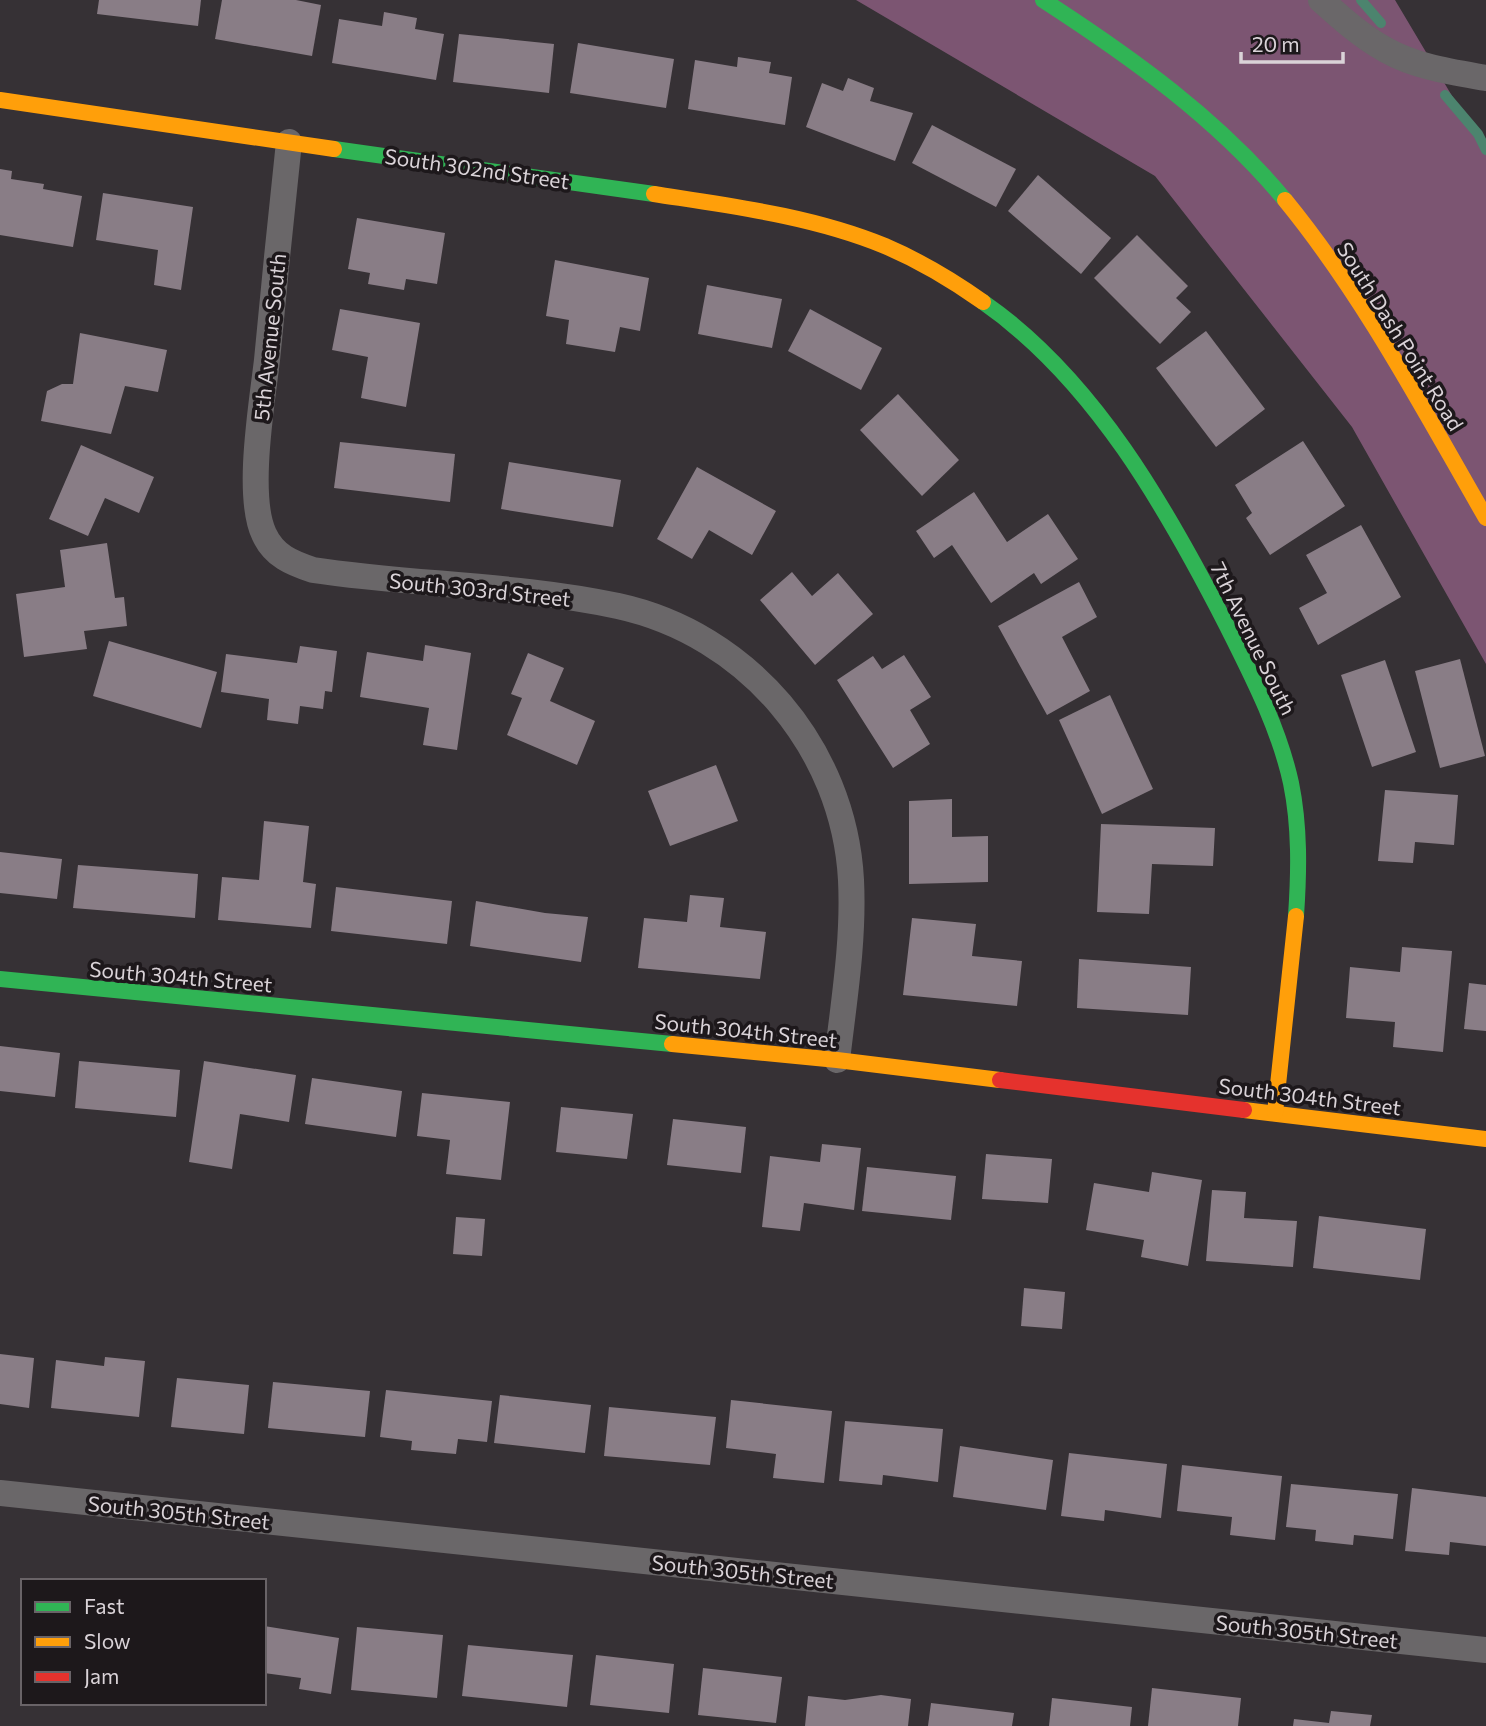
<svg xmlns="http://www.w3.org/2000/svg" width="1486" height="1726" viewBox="0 0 1486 1726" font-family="Commissioner,sans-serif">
<rect width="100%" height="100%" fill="#363135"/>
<path fill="#7c5572" d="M856,0H1395L1486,153V664L1352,427L1155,176Z"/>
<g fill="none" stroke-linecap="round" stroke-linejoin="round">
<g stroke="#4c846e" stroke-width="10">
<path d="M1361,0L1381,23"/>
<path d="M1445,95L1478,134L1486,150"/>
</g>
</g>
<g fill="#897d86">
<path d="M99,0H201L198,26L97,14Z"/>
<path d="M222,0H296L321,5L312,56L215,39Z"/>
<path d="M384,12L417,18L415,29L444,34L436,80L332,63L339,19L382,26Z"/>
<path d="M459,34L554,44L549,93L453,82Z"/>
<path d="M578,43L674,59L666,108L570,93Z"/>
<path d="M738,57L771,62L769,73L792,77L785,125L688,109L695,60L737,67Z"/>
<path d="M848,78L874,88L870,101L913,113L895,161L806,127L822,83L843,91Z"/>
<path d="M932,125L1016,169L996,207L912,163Z"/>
<path d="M0,169L12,171L11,179L44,184L43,189L82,196L73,247L0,235Z"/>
<path d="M1038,175L1111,238L1081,274L1008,211Z"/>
<path d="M103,193L193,207L181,290L154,285L158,250L96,240Z"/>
<path d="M357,218L445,233L437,284L406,279L404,290L368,284L370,273L348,269Z"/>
<path d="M1137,235L1188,286L1176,298L1191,312L1160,344L1094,278Z"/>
<path d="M555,260L649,278L640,331L620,327L615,352L566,344L569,320L546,316Z"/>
<path d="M707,285L782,299L772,348L698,334Z"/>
<path d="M340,309L420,323L406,407L361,398L368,357L332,350Z"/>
<path d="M810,309L882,348L861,390L788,351Z"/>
<path d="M1206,331L1265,409L1216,447L1156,368Z"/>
<path d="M80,333L167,350L158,392L125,386L111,434L41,421L47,391L62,384H73Z"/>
<path d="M898,394L959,460L922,496L860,430Z"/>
<path d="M1303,441L1345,506L1270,555L1246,518L1252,513L1235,485Z"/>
<path d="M340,442L455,454L450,502L334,488Z"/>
<path d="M81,445L154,477L139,513L105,498L88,536L49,519Z"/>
<path d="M509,462L621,480L613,527L501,509Z"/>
<path d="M697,467L776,511L752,555L709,530L692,559L657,539Z"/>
<path d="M974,492L1007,542L1048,514L1078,559L1041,584L1034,573L991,603L952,545L934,558L916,531Z"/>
<path d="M1361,525L1401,597L1318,645L1299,608L1327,593L1306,555Z"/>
<path d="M107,543L115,598L124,597L127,626L84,631L87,649L24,657L16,594L65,587L60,550Z"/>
<path d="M792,572L812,596L838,573L873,614L815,665L760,600Z"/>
<path d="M1079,582L1097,617L1062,637L1090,691L1047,715L998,626Z"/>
<path d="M109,641L217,672L201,728L93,696Z"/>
<path d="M425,645L471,653L457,750L423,745L429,708L360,697L367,652L423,661Z"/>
<path d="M300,646L337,651L332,692L325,691L323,709L300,706L298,724L267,720L269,699L221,692L226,654L297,663Z"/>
<path d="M528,653L564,668L550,701L595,721L577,765L507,735L522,698L511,694Z"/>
<path d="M904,655L931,697L910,710L930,744L893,768L837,680L873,656L882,669Z"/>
<path d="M1460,659L1485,756L1440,768L1415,671Z"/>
<path d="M1385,660L1416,752L1372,767L1341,675Z"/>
<path d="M1110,695L1153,789L1102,814L1059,720Z"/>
<path d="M716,765L738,821L670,846L648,791Z"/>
<path d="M1385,790L1458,795L1454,845L1415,842L1413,863L1378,861Z"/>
<path d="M952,799V837L988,836V882L909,884V801Z"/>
<path d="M264,821L309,826L303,882L316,884L311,928L218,920L222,877L259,880Z"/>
<path d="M1101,824L1215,828L1213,866L1152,864L1149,914L1097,912Z"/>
<path d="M0,852L62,859L57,899L0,893Z"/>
<path d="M78,865L198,874L195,918L73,908Z"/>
<path d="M336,887L452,901L447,944L331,931Z"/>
<path d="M690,895L724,898L720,927L766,932L760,979L638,968L644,918L687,922Z"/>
<path d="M476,901L545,913L588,917L581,962L470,946Z"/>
<path d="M912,918L976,924L972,956L1022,961L1017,1006L903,995Z"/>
<path d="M1402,947L1452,951L1443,1052L1393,1047L1395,1022L1346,1018L1350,967L1400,972Z"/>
<path d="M1079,959L1191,967L1188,1015L1077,1008Z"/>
<path d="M1469,983L1486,985V1031L1464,1029Z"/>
<path d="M0,1046L60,1053L55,1097L0,1091Z"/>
<path d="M79,1061L180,1070L176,1117L75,1108Z"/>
<path d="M204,1061L296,1075L289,1122L240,1114L232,1169L189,1162Z"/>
<path d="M312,1078L402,1091L396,1137L305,1124Z"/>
<path d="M422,1093L510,1102L501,1180L446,1174L450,1140L417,1136Z"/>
<path d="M561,1107L633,1114L627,1159L556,1152Z"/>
<path d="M673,1119L746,1127L741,1173L667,1165Z"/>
<path d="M822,1144L861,1148L854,1210L804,1203L800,1231L762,1227L770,1156L820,1162Z"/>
<path d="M986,1154L1052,1159L1048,1203L982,1199Z"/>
<path d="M867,1167L956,1176L951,1220L862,1211Z"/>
<path d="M1152,1172L1202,1180L1188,1266L1141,1257L1144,1240L1086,1230L1094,1183L1149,1192Z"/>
<path d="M1212,1190L1246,1192L1244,1218L1297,1221L1293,1267L1206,1261Z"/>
<path d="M1319,1216L1426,1229L1420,1280L1313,1268Z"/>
<path d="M456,1217L485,1219L482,1256L453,1254Z"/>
<path d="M1024,1288L1065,1292L1062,1329L1021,1326Z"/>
<path d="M0,1354L34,1358L29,1408L0,1404Z"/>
<path d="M105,1357L145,1361L139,1417L51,1408L56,1360L104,1366Z"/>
<path d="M177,1378L249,1385L244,1434L171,1427Z"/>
<path d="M273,1382L370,1391L365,1437L268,1428Z"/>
<path d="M386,1390L492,1401L487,1442L458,1439L456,1454L411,1450L412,1441L380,1437Z"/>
<path d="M500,1395L591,1405L585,1453L494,1443Z"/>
<path d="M731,1400L832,1411L824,1483L773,1478L776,1454L726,1448Z"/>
<path d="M609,1407L716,1417L710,1465L604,1456Z"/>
<path d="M845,1421L943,1429L938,1482L883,1475L882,1485L839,1481Z"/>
<path d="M960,1446L1053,1460L1046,1510L953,1497Z"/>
<path d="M1069,1453L1167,1464L1161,1518L1105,1510L1104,1521L1061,1516Z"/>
<path d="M1182,1465L1282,1476L1275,1540L1230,1535L1232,1517L1177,1511Z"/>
<path d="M1291,1484L1398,1494L1393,1539L1354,1535L1353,1545L1315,1541L1316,1530L1286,1527Z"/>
<path d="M1412,1488L1486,1497V1546L1450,1542L1449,1555L1405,1551Z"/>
<path d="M264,1626L339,1638L331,1694L299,1689L301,1678L264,1673Z"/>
<path d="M357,1627L443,1635L437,1698L351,1690Z"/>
<path d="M468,1645L573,1655L567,1707L462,1696Z"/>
<path d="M596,1655L674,1664L669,1713L590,1705Z"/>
<path d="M703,1668L782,1677L776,1723L698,1715Z"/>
<path d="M1152,1688L1241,1698L1238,1726H1148Z"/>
<path d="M881,1695L911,1699L908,1726H805L808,1696L845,1700Z"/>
<path d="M1052,1698L1132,1707L1130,1726H1049Z"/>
<path d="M931,1703L1014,1713L1012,1726H928Z"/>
<path d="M1331,1711L1372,1715L1370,1726H1293L1294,1719L1329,1723Z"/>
</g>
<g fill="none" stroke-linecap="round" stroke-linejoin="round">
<g stroke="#6a6769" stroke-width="26">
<path d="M1321,0C1341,18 1362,37 1386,50C1416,67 1452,72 1486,78"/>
<path d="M289,142C281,215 274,287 267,360C262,403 246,496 264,534C274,556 292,563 313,570C413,585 520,585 618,606C747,634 844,748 851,880C854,940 844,1000 837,1060"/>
<path d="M0,1493L1486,1650"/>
</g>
<g stroke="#30b455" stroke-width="16">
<path d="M1043,0C1131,57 1218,119 1285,200"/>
<path d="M334,149L654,194"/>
<path d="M983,302C1094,379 1167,509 1227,626C1252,676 1279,728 1291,783C1300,827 1299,872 1296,916"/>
<path d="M0,979L672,1044"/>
</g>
<g stroke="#ff9f0a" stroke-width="16">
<path d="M0,100L334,149"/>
<path d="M654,194C731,206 812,216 885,246C920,261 952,280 983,302"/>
<path d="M1285,200C1365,298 1423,409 1486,518"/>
<path d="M672,1044L837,1060L1000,1080"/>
<path d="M1244,1110L1486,1139"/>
<path d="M1275,1113L1296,916"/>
</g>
<path stroke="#e5322d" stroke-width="16" d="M1000,1080L1244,1110"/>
</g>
<g text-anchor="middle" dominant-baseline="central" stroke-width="7" stroke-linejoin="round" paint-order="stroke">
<g font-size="21" fill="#dad3d8" stroke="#1d181b">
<text transform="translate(477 168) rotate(8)">South 302nd Street</text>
<text transform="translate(1401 336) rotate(58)">South Dash Point Road</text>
<text transform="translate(269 337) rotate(-84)">5th Avenue South</text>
<text transform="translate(480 589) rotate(6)">South 303rd Street</text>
<text transform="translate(1254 638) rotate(64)">7th Avenue South</text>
<text transform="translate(181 976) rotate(5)">South 304th Street</text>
<text transform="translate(746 1030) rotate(6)">South 304th Street</text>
<text transform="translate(1310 1096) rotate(7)">South 304th Street</text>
<text transform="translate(179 1512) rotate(6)">South 305th Street</text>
<text transform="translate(743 1571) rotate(6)">South 305th Street</text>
<text transform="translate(1307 1631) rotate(6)">South 305th Street</text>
</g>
</g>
<rect x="21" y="1579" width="245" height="126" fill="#1d181b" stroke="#696367" stroke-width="2"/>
<rect x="35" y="1602" width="35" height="10" fill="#30b455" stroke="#696367" stroke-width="2"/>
<text x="84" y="1614" font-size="21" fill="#dad3d8">Fast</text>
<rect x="35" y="1637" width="35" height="10" fill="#ff9f0a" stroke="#696367" stroke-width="2"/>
<text x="84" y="1649" font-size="21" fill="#dad3d8">Slow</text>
<rect x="35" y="1672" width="35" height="10" fill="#e5322d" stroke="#696367" stroke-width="2"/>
<text x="84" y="1684" font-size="21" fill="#dad3d8">Jam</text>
<path d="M1241 52v10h102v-10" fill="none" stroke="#dad3d8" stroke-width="3.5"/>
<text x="1252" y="52" font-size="21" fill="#dad3d8" stroke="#1d181b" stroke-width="5" paint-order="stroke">20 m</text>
</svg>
